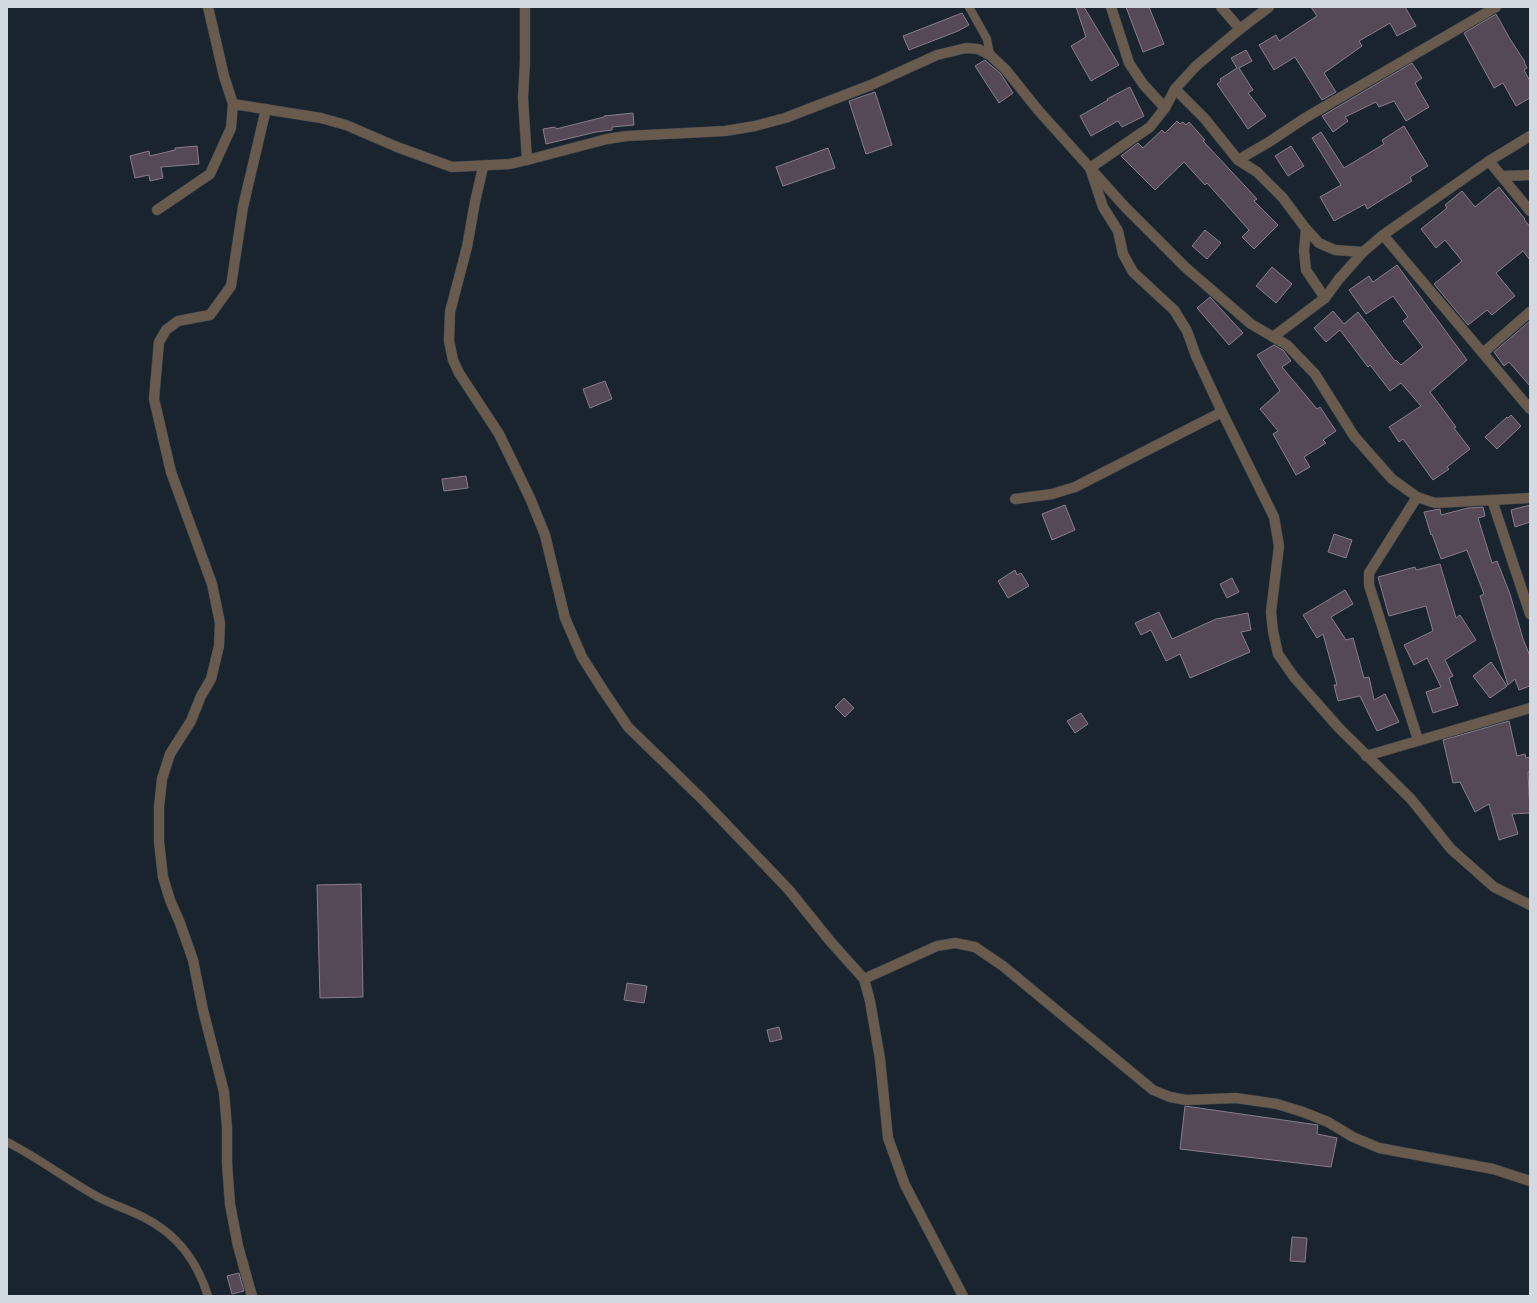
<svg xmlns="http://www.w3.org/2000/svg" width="1537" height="1303" viewBox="0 0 1537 1303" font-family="'DejaVu Sans',sans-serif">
<rect width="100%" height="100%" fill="#1a242f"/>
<g fill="#554957" stroke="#897d8b">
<path d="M1076,7H1084L1119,65L1091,81L1071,46L1086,37Z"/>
<path d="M1126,7H1149L1164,44L1143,52Z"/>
<path d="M1311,7H1405L1416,26L1397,36L1390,23L1359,41L1362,46L1324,73L1336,92L1322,100L1295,57L1274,70L1259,45L1276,35L1279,41L1317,16Z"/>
<path d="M962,13L969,25L958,31L909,50L903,36Z"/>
<path d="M1496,14L1510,39L1525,62H1524L1527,68L1524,70L1530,81V98L1516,106L1503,83L1494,88L1464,33Z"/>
<path d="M1246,50L1252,61L1239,68L1253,90L1248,93L1266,116L1248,129L1217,84L1221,81L1220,79L1237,68L1231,58Z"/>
<path d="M985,60L1001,74L1013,93L999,103L975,66Z"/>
<path d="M1412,63L1422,78L1415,83L1429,107L1406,121L1394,101L1379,107L1376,102L1345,117L1348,121L1333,132L1322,116Z"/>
<path d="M1130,87L1144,116L1122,127L1118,121L1091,136L1080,116L1108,100L1107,99Z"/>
<path d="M875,92L892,145L866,154L849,101Z"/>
<path d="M633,113L634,125L612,127V130L596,132L546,144L543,129L555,127L556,129L604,117V116Z"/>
<path d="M1177,121L1180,124L1183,122L1186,125L1189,122L1205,140L1203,141L1257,199L1254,201L1278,225L1254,249L1242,237L1249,230L1207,183L1205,185L1184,162L1155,190L1121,156L1138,143L1143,148L1162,130L1165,133Z"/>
<path d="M1404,126L1428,166L1410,177L1412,181L1367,209L1365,204L1334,221L1320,197L1341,185L1312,138L1321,132L1344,168L1384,144L1382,140Z"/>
<path d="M197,146L199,164L161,167L163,178L150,181L149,175L135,178L130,156L149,151L150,156L175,150V148Z"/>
<path d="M1291,146L1304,166L1288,176L1275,156Z"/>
<path d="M828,148L835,168L783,186L776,167Z"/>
<path d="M1499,187L1525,219H1524L1530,227V260L1523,251L1496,273L1515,296L1492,315L1487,310L1468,325L1434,284L1462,261L1445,240L1436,248L1421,229L1447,208L1445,205L1462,191L1475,207Z"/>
<path d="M1205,230L1221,243L1207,259L1192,246Z"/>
<path d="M1397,265L1467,360L1430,392L1456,427L1454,428L1470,449L1447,467L1449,469L1433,480L1403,439L1399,442L1389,427L1421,406L1401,383L1390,391L1370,365L1368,367L1340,330L1326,342L1314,328L1333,311L1344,324L1358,312L1395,361L1396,360L1401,365L1423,347L1403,321L1408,317L1393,296L1366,314L1349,290L1369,276L1373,282Z"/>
<path d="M1272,267L1292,284L1276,303L1256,286Z"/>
<path d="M1210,297L1243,333L1229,345L1197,308Z"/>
<path d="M1530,321V386L1509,362L1504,366L1494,352Z"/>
<path d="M1274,345L1283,350L1291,361L1282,367L1317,409L1320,407L1336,431L1323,440L1326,443L1304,457L1310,467L1296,475L1273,434L1278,431L1260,409L1280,391L1257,355Z"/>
<path d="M605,381L612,399L590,408L583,389Z"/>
<path d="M1511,415L1521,426L1497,449L1485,437L1507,417L1508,418Z"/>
<path d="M466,476L468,488L444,491L442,479Z"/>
<path d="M1065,505L1075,530L1052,540L1042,514Z"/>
<path d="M1530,505V522L1515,527L1511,510Z"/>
<path d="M1483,507L1485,516L1478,518L1492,563L1497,561L1510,594L1523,639L1530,656V686L1519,690L1515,679L1508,685L1480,596L1484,594L1467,550L1441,559L1432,534L1431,535L1424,512L1440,509L1441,515L1468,508Z"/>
<path d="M1334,534L1352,540L1346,558L1328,552Z"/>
<path d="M1440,564L1456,618L1460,615L1476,640L1445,660L1453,676L1449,678L1458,705L1433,713L1426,692L1441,687L1427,658L1414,665L1404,645L1433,631L1426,606L1389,616L1378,577L1415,567L1416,570Z"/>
<path d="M1015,570L1017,575L1021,573L1029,586L1008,598L998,581Z"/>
<path d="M1232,578L1239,592L1227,598L1220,584Z"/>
<path d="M1345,590L1353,604L1331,617L1346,640L1353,638L1364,678L1369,677L1374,700L1385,694L1399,722L1377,731L1360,696L1338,701L1334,685H1337L1323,634L1317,638L1303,615Z"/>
<path d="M1159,612L1172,639L1216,619L1248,613L1251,630L1241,632L1250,652L1190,678L1180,654L1166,661L1151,630L1141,635L1135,623Z"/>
<path d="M1491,662L1507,686L1490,698L1473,676Z"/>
<path d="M844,698L854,708L845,717L835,707Z"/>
<path d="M1081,713L1088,724L1075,733L1067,721Z"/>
<path d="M1509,721L1517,756L1525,754L1526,758L1530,757V772H1528L1530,813L1512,814L1518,834L1499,840L1489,804L1475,812L1460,782L1453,783L1443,740Z"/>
<path d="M361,884L363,997L320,998L317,885Z"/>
<path d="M627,983L647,986L644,1003L624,1000Z"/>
<path d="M779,1027L782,1039L770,1042L767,1030Z"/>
<path d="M1185,1106L1318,1125L1317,1134L1337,1138L1331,1167L1180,1149Z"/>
<path d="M1292,1237L1307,1238L1305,1262L1290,1261Z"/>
<path d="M239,1273L244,1291L232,1294L227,1276Z"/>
</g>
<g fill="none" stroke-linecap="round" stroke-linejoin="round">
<g stroke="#37414b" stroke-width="9">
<g id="service">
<path d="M969,7L987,39L990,55"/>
<path d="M7,1142C39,1158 67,1180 98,1197C113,1205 130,1210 145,1218C178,1235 197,1261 208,1296"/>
</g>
</g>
<g stroke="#37414b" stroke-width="11">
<g id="minor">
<path d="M208,7L224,76L233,104L321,118L346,125L397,147L452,167L510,164L527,160L523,98L525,61V7"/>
<path d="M1111,7L1129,63L1143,84L1165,108"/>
<path d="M1221,7L1240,29"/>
<path d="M1269,7L1240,29L1196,66L1175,89L1165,108L1150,127L1090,168L1103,207L1118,231L1123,254L1133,272L1174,310L1187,331L1196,356L1222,412L1274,517L1279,546L1271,612L1273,631L1278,654L1294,677L1339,728L1411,799L1451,849L1494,887L1530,905"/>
<path d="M1175,89L1205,119L1238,160L1257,172L1283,198L1306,229L1319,243L1335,250L1363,252"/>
<path d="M527,160L607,139L627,136L725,131L755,126L785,118L871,85L937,55L966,48L978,49L990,55L1006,70L1038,110L1126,208L1185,267L1251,324L1287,345L1315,374L1354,436L1392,479L1417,497L1435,503L1530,498"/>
<path d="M1238,160L1269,142L1305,118L1496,7"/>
<path d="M1489,161L1530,211"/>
<path d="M483,167L475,202L467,247L450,312L449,341L453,360L459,373L499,434L530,498L545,535L565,618L582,657L603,690L628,727L701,798L789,890L830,941L864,979L870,1001L880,1059L888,1138L905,1185L963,1296"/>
<path d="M1502,176L1530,175"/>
<path d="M157,210L210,174L231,128L233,104"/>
<path d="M1306,229L1304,251L1306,270L1325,298"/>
<path d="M1383,235L1530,409"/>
<path d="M1273,337L1325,298L1339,279L1363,252L1383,235L1489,161L1530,136"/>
<path d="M1483,353L1530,312"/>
<path d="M1417,497L1369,573V585L1418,740"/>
<path d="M1015,499L1052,494L1075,487L1222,412"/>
<path d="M1492,500L1530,614"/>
<path d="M1366,756L1530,708"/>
<path d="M864,979L937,946L955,943L975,947L1003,966L1153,1090L1170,1097L1186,1100L1236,1098L1277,1104L1303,1112L1328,1122L1353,1137L1379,1148L1493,1169L1530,1181"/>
<path d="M252,1296L238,1246L230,1204L227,1163V1128L224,1092L203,1010L193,960L180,923L170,900L163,877L159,842V807L162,779L170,754L191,721L201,696L211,679L219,646L220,623L212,584L171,472L154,399L159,342L166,330L178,321L210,315L231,286L243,207L266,109"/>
</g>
</g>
<use href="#service" stroke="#685a4c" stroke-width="8"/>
<use href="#minor" stroke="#685a4c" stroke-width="10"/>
</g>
<rect width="1537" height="1303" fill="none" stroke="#d2d9e1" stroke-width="16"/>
</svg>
